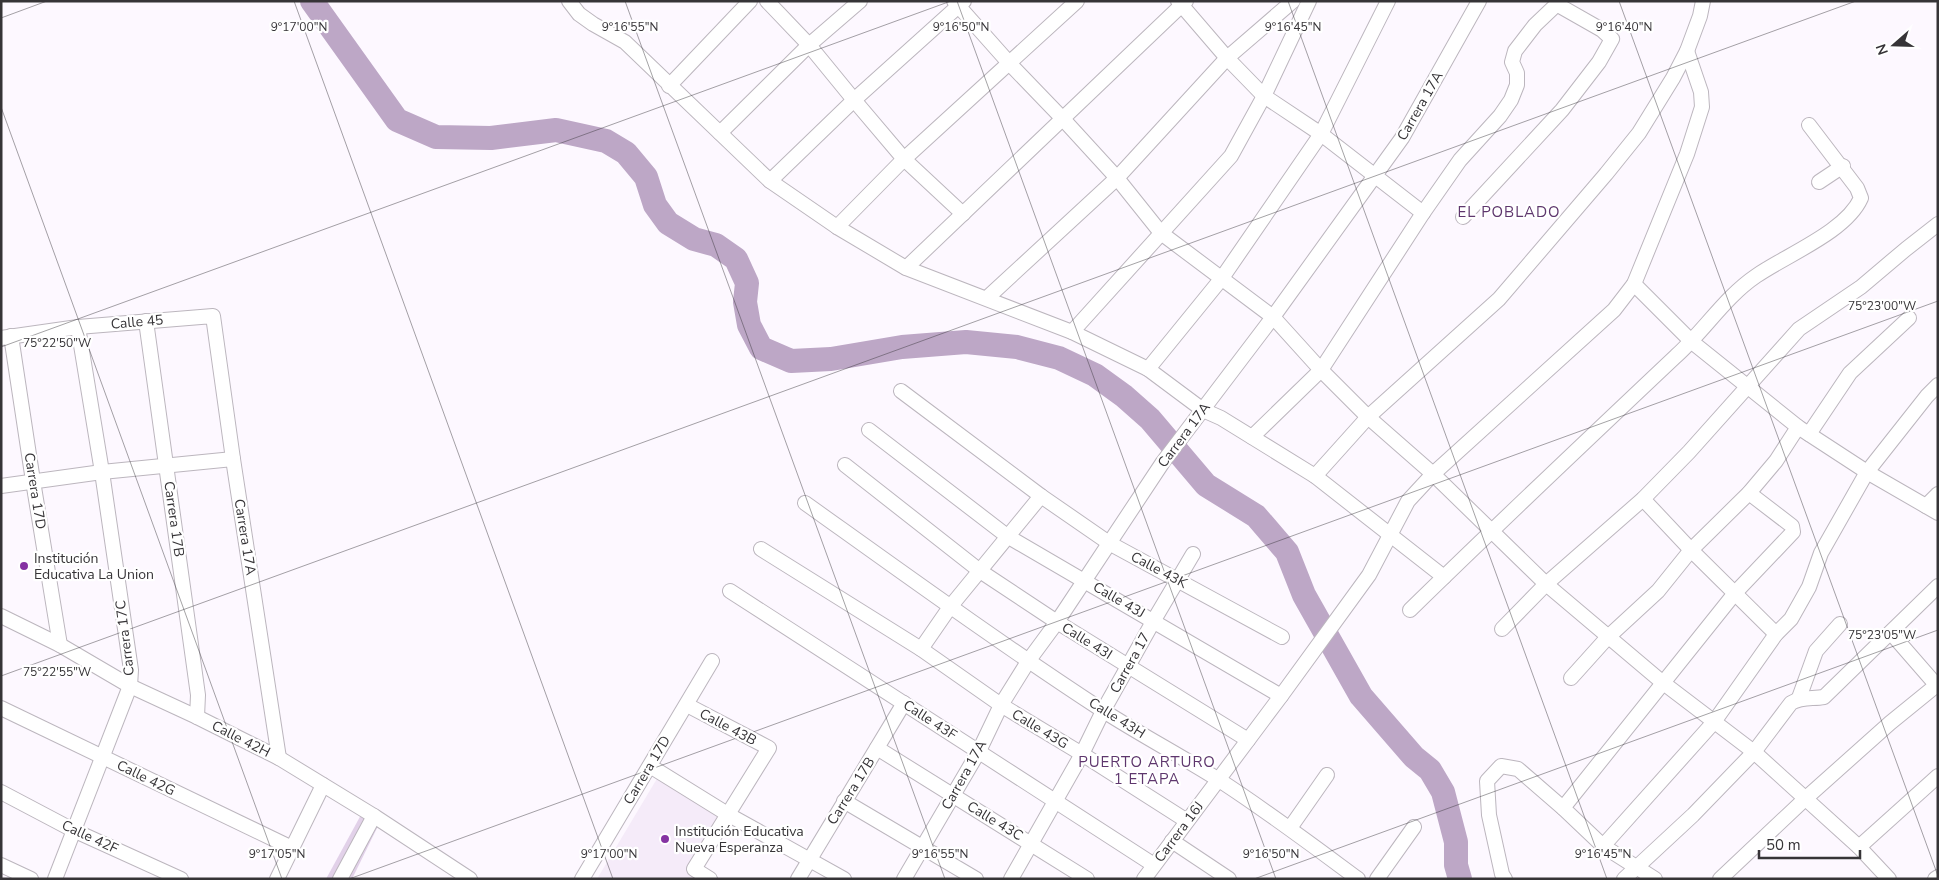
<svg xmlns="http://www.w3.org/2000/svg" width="1939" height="880" viewBox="0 0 1939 880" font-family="'Nunito Sans',sans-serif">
<rect width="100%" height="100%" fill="#fdf8ff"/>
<path fill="#f5ebf9" d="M658,777L723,813L693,869L708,879H597Z"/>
<path fill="#e2d1e9" d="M362,813L379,824L352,879H326Z"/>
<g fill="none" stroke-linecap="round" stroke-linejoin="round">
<path stroke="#bda7c6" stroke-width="24" d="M312,1L397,120L436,137L491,138L556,130L606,141L626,153L646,177L655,205L668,223L694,239L716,245L736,259L747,283L745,302L749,325L761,348L791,361L831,359L902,347L966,342L1017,347L1059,358L1095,375L1124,396L1150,419L1206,485L1256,516L1287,552L1304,595L1361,696L1414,757L1430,770L1443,792L1456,842V865L1460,879"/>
<g stroke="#bcb6be" stroke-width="16">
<g id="minor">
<path d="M569,1L579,14L593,24L625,42L770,181L837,227L906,268L1072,332L1148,369L1203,410L1221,418L1315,476L1444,577"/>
<path d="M767,1L809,45L854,100L904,159L963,214"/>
<path d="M954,1L1010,64L1063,119L1117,178L1161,233L1273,317L1321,370L1368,417L1433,474L1546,584L1662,682L1754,752L1859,847L1889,879"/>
<path d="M1178,1L1227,58L1264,96L1321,134L1423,213"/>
<path d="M669,86L750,1"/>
<path d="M720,133L809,45L860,1"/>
<path d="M770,181L854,100L964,1"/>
<path d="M1819,182L1843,166"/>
<path d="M837,227L904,159L1077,1"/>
<path d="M906,268L1186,1"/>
<path d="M1634,284L1692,342L1798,427L1867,472L1938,513"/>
<path d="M987,298L1117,178L1227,58L1293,1"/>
<path d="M146,321L198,695L197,717"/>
<path d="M1072,332L1231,156L1264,96L1309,1"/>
<path d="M11,336L33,481L60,645"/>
<path d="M1,338L78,327L213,316L233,459L279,758"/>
<path d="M1148,369L1222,278L1321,134L1388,1"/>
<path d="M901,391L1041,496L1109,543L1282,637"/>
<path d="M869,430L1007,536L1281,696"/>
<path d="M1809,434L1850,373L1909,318"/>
<path d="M1252,437L1321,370L1423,213L1460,160L1500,116L1511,100L1517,85V73L1512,62L1515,51L1535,25L1555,6L1558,5L1602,30L1612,39L1599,62L1562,110L1463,217"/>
<path d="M845,465L980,571L1057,622L1248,740"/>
<path d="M1315,476L1368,417L1499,299L1606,174L1639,133L1673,78L1687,51L1700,16L1703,1"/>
<path d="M1,486L102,472L233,459"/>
<path d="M1643,499L1691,550L1776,634"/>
<path d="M805,503C903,573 1001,644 1102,710C1141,735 1181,756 1219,780C1267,811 1312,845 1358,879"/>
<path d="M1926,506L1938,494"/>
<path d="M761,549L921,649L1001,705L1082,754L1187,821"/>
<path d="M730,591L1154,865"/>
<path d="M1410,610C1498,524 1587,440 1676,356C1704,331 1725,297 1756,276C1786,255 1846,232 1861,198L1857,188L1809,125"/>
<path d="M1,616L60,645L130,686L197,717L279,758L374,816L470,879"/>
<path d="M1502,629L1546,584L1643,499L1689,452L1799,329L1861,287L1906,249L1938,224"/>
<path d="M1891,633L1938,687"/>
<path d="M921,649L950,607L1041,496"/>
<path d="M1571,678L1607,638L1658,591L1691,550L1749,493L1776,461L1798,427"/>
<path d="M1799,698L1816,651L1840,624"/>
<path d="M687,705L769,748L694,869L710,879"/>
<path d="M1,708L292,848"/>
<path d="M877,748L1087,879"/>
<path d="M650,766L729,815L844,879"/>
<path d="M1,792L73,830L181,879"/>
<path d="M844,801L976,879"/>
<path d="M1563,808L1735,593L1793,532L1792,526L1749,493"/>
<path d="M1290,828L1327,775"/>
<path d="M1172,841L1229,879"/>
<path d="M1603,846L1714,722L1776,634L1791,619L1809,587L1821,553L1867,472L1927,396L1938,385"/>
<path d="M1859,847L1938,776"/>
<path d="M1,865L31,879"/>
<path d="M55,879L130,686L131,670L102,472L78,327"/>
<path d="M277,879L323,785"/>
<path d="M340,879L374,816"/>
<path d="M582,879L712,661"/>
<path d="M798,879L904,703"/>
<path d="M904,879L979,751L1001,705L1029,660L1057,622L1163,462L1273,317L1402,138L1479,1"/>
<path d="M1011,879L1082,754L1103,711L1154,620L1193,554"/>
<path d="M1144,879L1281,696L1369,575L1408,501L1433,474L1614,310L1634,284L1687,154L1702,107L1701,92L1687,51"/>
<path d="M1377,879L1414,827"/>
<path d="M1505,879L1502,874L1489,815L1487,781L1501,766L1518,769L1563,808L1603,846L1655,879"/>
<path d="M1624,879L1693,815L1754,752L1791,703C1801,697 1812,699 1824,697L1938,586"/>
<path d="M1720,879L1806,798L1890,723L1938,684"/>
<path d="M1935,879L1938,877"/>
</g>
</g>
<use href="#minor" stroke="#fff" stroke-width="14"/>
</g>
<path fill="none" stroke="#363437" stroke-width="1" stroke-opacity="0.45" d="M294,1L613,879M625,1L945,879M957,1L1276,879M1288,1L1607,879M1619,1L1938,876M1,18L47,1M1,107L282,879M1,347L951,1M1,676L1856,1M349,879L1938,301M1254,879L1938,630"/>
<g fill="#8533a2" stroke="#fff" stroke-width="2">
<circle cx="24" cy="566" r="5"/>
<circle cx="665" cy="839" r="5"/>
</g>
<g text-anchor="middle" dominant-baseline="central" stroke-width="4.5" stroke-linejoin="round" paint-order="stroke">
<g font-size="14" fill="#363437" stroke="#fff">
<text transform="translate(1420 106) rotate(-60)">Carrera 17A</text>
<text transform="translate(137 322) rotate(-5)">Calle 45</text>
<text transform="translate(1184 435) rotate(-53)">Carrera 17A</text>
<text transform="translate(35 491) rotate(81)">Carrera 17D</text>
<text transform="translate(174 519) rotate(82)">Carrera 17B</text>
<text transform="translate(245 537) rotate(81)">Carrera 17A</text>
<text transform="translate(1159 570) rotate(28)">Calle 43K</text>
<text transform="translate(1119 600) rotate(30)">Calle 43J</text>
<text transform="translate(125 638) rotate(-97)">Carrera 17C</text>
<text transform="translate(1087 641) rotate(32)">Calle 43I</text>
<text transform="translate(1130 663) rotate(-61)">Carrera 17</text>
<text transform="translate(1117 718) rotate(32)">Calle 43H</text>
<text transform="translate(930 720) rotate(33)">Calle 43F</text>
<text transform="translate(728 727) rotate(28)">Calle 43B</text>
<text transform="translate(1040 729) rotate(31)">Calle 43G</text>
<text transform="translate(241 739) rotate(27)">Calle 42H</text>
<text transform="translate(647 770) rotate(-59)">Carrera 17D</text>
<text transform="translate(964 775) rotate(-61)">Carrera 17A</text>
<text transform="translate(146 778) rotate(26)">Calle 42G</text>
<text transform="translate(851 791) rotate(-58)">Carrera 17B</text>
<text transform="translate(995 821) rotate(31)">Calle 43C</text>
<text transform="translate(1179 832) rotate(-53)">Carrera 16J</text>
<text transform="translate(90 837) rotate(25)">Calle 42F</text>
</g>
<g font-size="14" fill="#363437" stroke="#fff" text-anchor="start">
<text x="34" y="558">Institución<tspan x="34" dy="16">Educativa La Union</tspan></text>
<text x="675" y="831">Institución Educativa<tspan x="675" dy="16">Nueva Esperanza</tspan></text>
</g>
<g font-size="15" letter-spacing="1" fill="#5e366d" stroke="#fff">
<text x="1509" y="212">EL POBLADO</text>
<text x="1147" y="762">PUERTO ARTURO<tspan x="1147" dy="17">1 ETAPA</tspan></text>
</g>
</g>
<g font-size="12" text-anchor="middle" fill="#363437" stroke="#fff" stroke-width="4.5" stroke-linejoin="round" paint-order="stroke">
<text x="1293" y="31">9°16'45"N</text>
<text x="299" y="31">9°17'00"N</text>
<text x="630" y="31">9°16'55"N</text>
<text x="961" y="31">9°16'50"N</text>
<text x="1624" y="31">9°16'40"N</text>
<text x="1882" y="310">75°23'00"W</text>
<text x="57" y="347">75°22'50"W</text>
<text x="1882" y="639">75°23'05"W</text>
<text x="57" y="676">75°22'55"W</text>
<text x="277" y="858">9°17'05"N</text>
<text x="609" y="858">9°17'00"N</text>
<text x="940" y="858">9°16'55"N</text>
<text x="1271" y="858">9°16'50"N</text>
<text x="1603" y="858">9°16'45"N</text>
</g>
<rect width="1939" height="880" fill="none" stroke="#363437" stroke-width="5"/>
<g transform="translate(1894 45) rotate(250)" stroke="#ffffff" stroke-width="4" paint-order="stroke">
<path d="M0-4L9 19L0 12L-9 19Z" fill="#363437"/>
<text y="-8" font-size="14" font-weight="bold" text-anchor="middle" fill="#363437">N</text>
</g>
<path d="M1759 850v8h101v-8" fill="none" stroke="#363437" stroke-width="2.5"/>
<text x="1766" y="850" font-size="15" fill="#363437" stroke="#ffffff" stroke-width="4" paint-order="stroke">50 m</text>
</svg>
